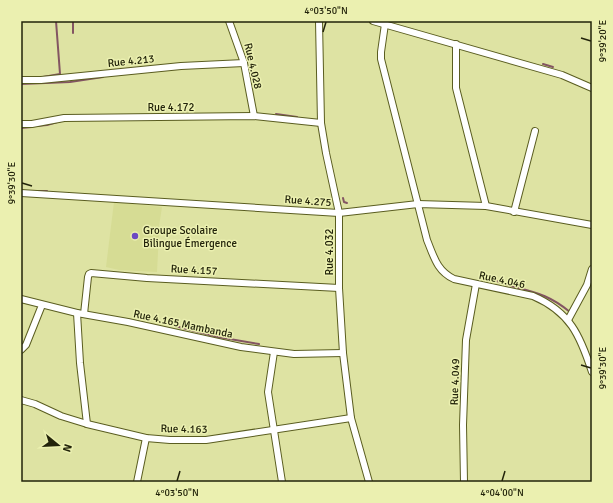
<svg xmlns="http://www.w3.org/2000/svg" width="613" height="503" viewBox="0 0 613 503" font-family="Signika,sans-serif">
<rect width="100%" height="100%" fill="#dee3a3"/>
<path fill="#d6dc94" d="M114,202L162,207L158,233H159L157,272L119,270L106,267Z"/>
<g fill="none" stroke-linecap="round" stroke-linejoin="round">
<g stroke="#835562" stroke-width="2">
<path d="M73,21V33"/>
<path d="M543,64L553,67"/>
<path d="M33,77H43L60,74L56,21"/>
<path d="M21,84L70,82L103,77"/>
<path d="M276,114L297,117"/>
<path d="M240,119H247"/>
<path d="M36,126L47,125L61,121"/>
<path d="M21,128L32,127"/>
<path d="M32,191H47"/>
<path d="M343,198L344,202L347,203"/>
<path d="M487,278C496,280 503,284 511,286C537,293 549,295 570,312"/>
<path d="M175,326L218,337L259,344"/>
</g>
<g stroke="#5a5d20" stroke-width="8">
<g id="street">
<path d="M229,21L244,63L254,116"/>
<path d="M319,21L321,123L326,153L339,213V288L343,353L351,418L369,482"/>
<path d="M373,21L562,75L592,88"/>
<path d="M385,24L381,52V59L427,240C434,257 437,271 454,279L533,296C570,312 580,335 592,372"/>
<path d="M456,44V88L486,206"/>
<path d="M21,80H41L181,66L244,63"/>
<path d="M21,124H32L64,118L254,116L321,123"/>
<path d="M21,193L339,213L418,204L486,206L592,225"/>
<path d="M514,212L535,131"/>
<path d="M21,299L77,313L128,322L241,347L294,354L343,353"/>
<path d="M77,313L80,363L87,424"/>
<path d="M84,314L88,277L89,274L91,273L147,278L339,288"/>
<path d="M568,320L587,285L592,269"/>
<path d="M21,350L26,345L42,305"/>
<path d="M274,352L268,392L282,482"/>
<path d="M21,400L35,404L61,416L87,424L146,438L170,440H206L351,418"/>
<path d="M137,482L146,438"/>
<path d="M464,482L463,425L466,340L476,284"/>
</g>
</g>
<use href="#street" stroke="#fff" stroke-width="6"/>
</g>
<path fill="none" stroke="#22230a" stroke-width="1.5" d="M323,32L326,22M581,38L591,41M22,183L32,186M581,365L591,368M177,481L180,471M502,481L505,471"/>
<circle fill="#6d4ac3" stroke="#ebf0b0" stroke-width="1.5" cx="135" cy="236" r="4"/>
<g text-anchor="middle" dominant-baseline="central" stroke-width="3" stroke-linejoin="round" paint-order="stroke">
<g font-size="11" fill="#22230a" stroke="#ebf0b0">
<text transform="translate(131 61) rotate(-6)">Rue 4.213</text>
<text transform="translate(253 66) rotate(77)">Rue 4.028</text>
<text x="171" y="107">Rue 4.172</text>
<text transform="translate(308 201) rotate(4)">Rue 4.275</text>
<text transform="translate(329 252) rotate(-90)">Rue 4.032</text>
<text transform="translate(194 270) rotate(3)">Rue 4.157</text>
<text transform="translate(502 280) rotate(12)">Rue 4.046</text>
<text transform="translate(183 324) rotate(12)">Rue 4.165 Mambanda</text>
<text transform="translate(455 382) rotate(-88)">Rue 4.049</text>
<text transform="translate(184 429) rotate(1)">Rue 4.163</text>
</g>
<g font-size="11" fill="#22230a" stroke="#ebf0b0" text-anchor="start">
<text x="143" y="230">Groupe Scolaire<tspan x="143" dy="13">Bilingue Émergence</tspan></text>
</g>
</g>
<rect width="613" height="503" fill="none" stroke="#ebf0b0" stroke-width="44"/>
<g transform="translate(58 445) rotate(108)" stroke="#ebf0b0" stroke-width="3" paint-order="stroke">
<path d="M0-3L7 15L0 10L-7 15Z" fill="#22230a"/>
<text y="-6" font-size="11" font-weight="bold" text-anchor="middle" fill="#22230a">N</text>
</g>
<rect x="22" y="22" width="569" height="459" fill="none" stroke="#22230a" stroke-width="1.5"/>
<g font-size="10" text-anchor="middle" fill="#22230a">
<text x="326" y="14">4°03'50"N</text>
<text transform="translate(602 41) rotate(-90)" y="4">9°39'20"E</text>
<text transform="translate(11 183) rotate(-90)" y="4">9°39'30"E</text>
<text transform="translate(602 368) rotate(-90)" y="4">9°39'30"E</text>
<text x="177" y="496">4°03'50"N</text>
<text x="502" y="496">4°04'00"N</text>
</g>
</svg>
